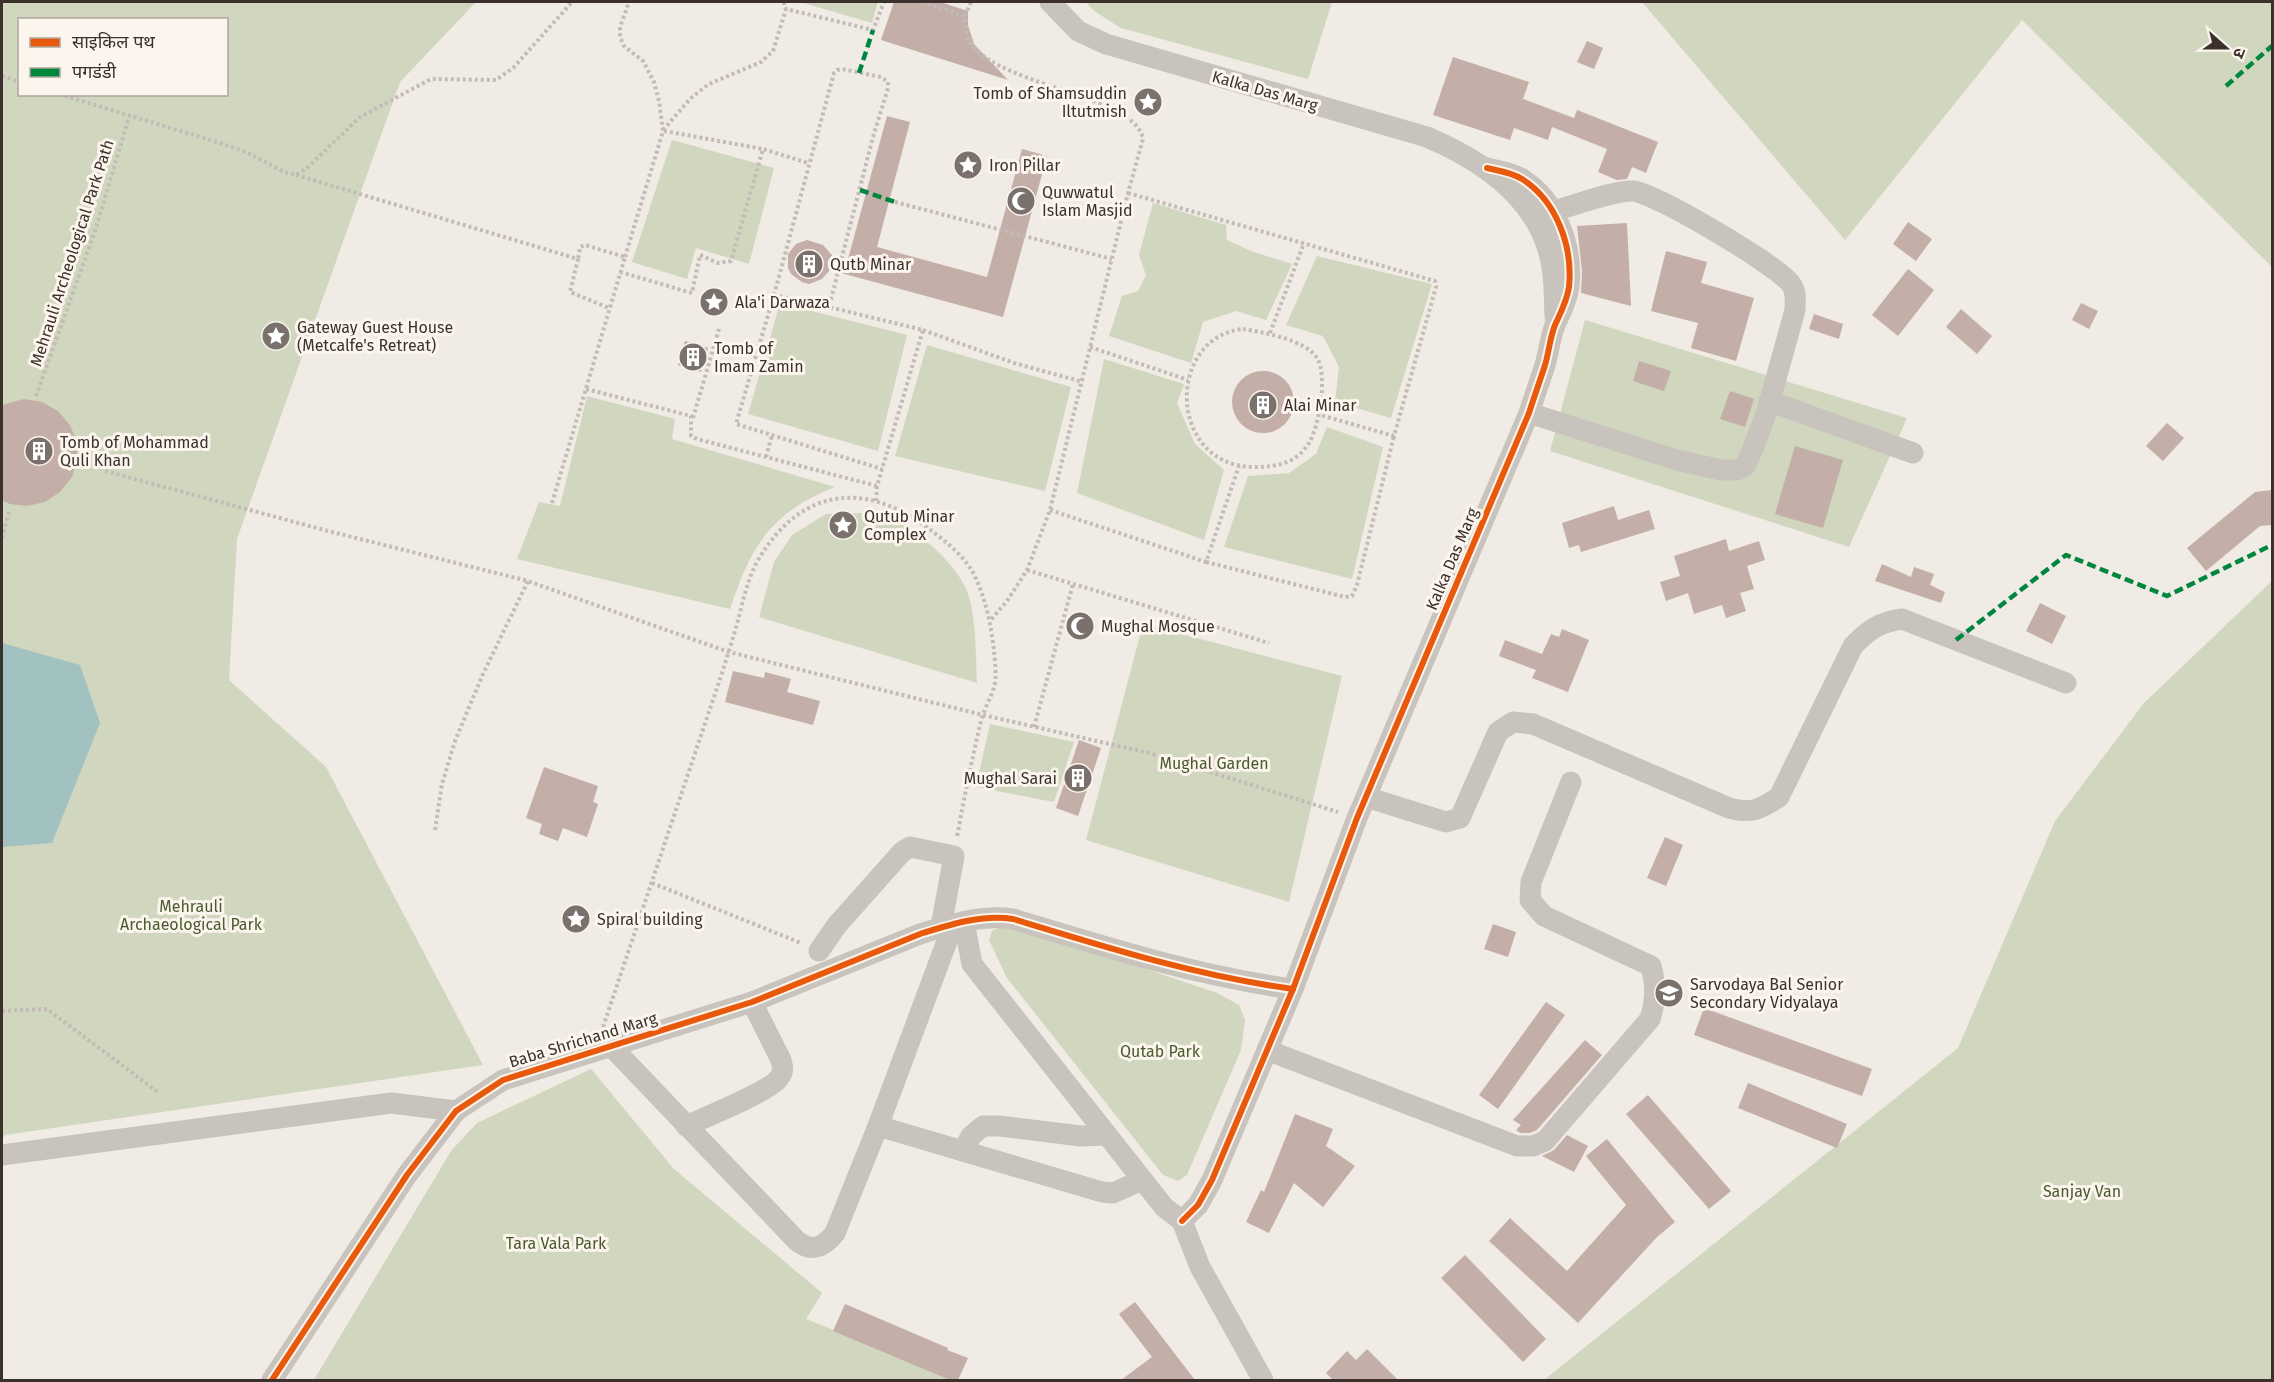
<svg xmlns="http://www.w3.org/2000/svg" width="2274" height="1382" viewBox="0 0 2274 1382" font-family="'Fira Sans','Noto Sans Devanagari',sans-serif">
<rect width="100%" height="100%" fill="#f0ebe5"/>
<g fill="#d1d6bf" fill-rule="evenodd">
<path d="M2,2H476L400,82L237,539L229,680L326,767L483,1065L5,1135L2,1140ZM20,20H226V94H20Z"/>
<path d="M800,2H878L872,23Z"/>
<path d="M1086,2H1332L1308,79L1121,28L1094,11Z"/>
<path d="M1642,2H2272V267L2022,20L1845,240Z"/>
<path d="M672,140L774,168L749,264L696,248L687,279L632,262Z"/>
<path d="M1153,203L1226,225L1227,240L1251,251L1292,264L1266,320L1236,311L1203,322L1191,363L1109,336L1122,296L1138,291L1146,275L1139,255Z"/>
<path d="M1317,256L1432,284L1391,418L1335,402L1339,367L1323,336L1286,325Z"/>
<path d="M780,303L907,335L878,451L748,414Z"/>
<path d="M1585,320L1907,418L1849,547L1550,451Z"/>
<path d="M927,345L1071,387L1045,491L895,456Z"/>
<path d="M1104,359L1184,384L1177,403L1195,444L1224,470L1204,540L1077,493Z"/>
<path d="M587,396L675,419L672,439L835,487C771,512 751,546 730,609L517,559L539,502L560,506Z"/>
<path d="M1327,427L1383,447L1352,579L1224,547L1248,476L1289,473L1316,454Z"/>
<path d="M864,513C876,517 892,519 903,525C928,540 956,565 967,591C976,613 976,658 977,683L759,617L774,562L792,535L826,514Z"/>
<path d="M2272,581V1380H1544L1958,1048L2055,821L2144,703Z"/>
<path d="M1143,624L1342,676L1289,902L1086,840Z"/>
<path d="M990,724L1074,742L1054,802L976,787Z"/>
<path d="M1009,923L1217,993L1239,1005L1245,1020L1241,1050L1187,1175L1178,1181L1163,1175L1007,978L989,940L992,931Z"/>
<path d="M591,1069L674,1169L822,1293L806,1319L960,1380H314L451,1151L477,1123Z"/>
</g>
<path fill="#a1c2c1" d="M2,643L80,665L100,723L52,843L2,847Z"/>
<g fill="#c3afa7">
<path d="M894,2H940L968,11V25L974,44L1008,80L881,40Z"/>
<path d="M1587,41L1603,48L1594,69L1577,62Z"/>
<path d="M1453,57L1529,82L1523,99L1574,118L1577,110L1658,142L1646,173L1632,167L1627,179L1617,180L1598,172L1607,149L1552,127L1548,140L1514,128L1510,140L1433,115Z"/>
<path d="M887,116L910,122L877,247L987,277L1022,149L1047,156L1003,317L830,270L822,279L809,284L802,282L791,274L788,268V254L796,244L807,240L823,245L845,270Z"/>
<path d="M1908,222L1932,239L1916,261L1893,244Z"/>
<path d="M1627,223L1631,306L1581,293L1582,271L1577,226Z"/>
<path d="M1666,251L1707,262L1701,283L1754,298L1736,361L1691,348L1698,323L1651,311Z"/>
<path d="M1908,269L1934,290L1898,336L1872,315Z"/>
<path d="M2081,303L2098,311L2089,329L2072,320Z"/>
<path d="M1961,309L1992,336L1977,354L1946,327Z"/>
<path d="M1814,314L1843,324L1839,339L1809,329Z"/>
<path d="M685,341L708,348L701,372L678,365Z"/>
<path d="M1639,361L1671,371L1664,391L1633,381Z"/>
<circle cx="1263" cy="402" r="31"/>
<path d="M1730,391L1754,399L1745,427L1720,419Z"/>
<path d="M24,399L42,402L58,411L70,425L77,442V460L72,477L60,492L45,502L27,506L10,504L2,500V405Z"/>
<path d="M2167,423L2184,438L2163,461L2146,446Z"/>
<path d="M1795,446L1843,460L1823,528L1775,514Z"/>
<path d="M2272,490V525L2260,526L2206,571L2187,548L2255,492Z"/>
<path d="M1614,506L1618,520L1649,510L1655,529L1581,552L1579,545L1569,548L1562,523Z"/>
<path d="M1726,539L1729,551L1759,541L1765,560L1747,566L1754,589L1740,593L1746,611L1726,618L1722,605L1694,614L1688,593L1666,601L1660,582L1680,576L1674,556Z"/>
<path d="M1882,564L1911,577L1914,567L1934,574L1930,585L1945,592L1941,603L1875,581Z"/>
<path d="M2040,603L2066,616L2052,644L2026,631Z"/>
<path d="M1562,629L1589,640L1568,692L1532,678L1536,670L1499,656L1505,640L1542,654L1551,634L1559,637Z"/>
<path d="M733,671L764,678L765,672L791,679L787,692L820,701L813,725L725,702Z"/>
<path d="M1079,740L1101,748L1078,816L1056,808Z"/>
<path d="M544,767L598,786L593,802L598,804L587,837L563,828L558,841L539,834L542,824L526,818Z"/>
<path d="M1665,837L1683,845L1666,886L1647,878Z"/>
<path d="M1493,924L1516,932L1508,957L1484,949Z"/>
<path d="M1546,1002L1565,1015L1498,1109L1479,1095Z"/>
<path d="M1704,1008L1872,1069L1862,1096L1694,1035Z"/>
<path d="M1585,1040L1602,1055L1537,1130L1530,1133H1520L1516,1130L1521,1125L1513,1120Z"/>
<path d="M1748,1083L1847,1124L1837,1148L1738,1108Z"/>
<path d="M1648,1095L1731,1191L1709,1209L1626,1114Z"/>
<path d="M1295,1114L1333,1129L1326,1146L1355,1166L1323,1207L1294,1183L1269,1233L1246,1222L1261,1190L1264,1192Z"/>
<path d="M1567,1135L1588,1146L1574,1172L1542,1156L1554,1150Z"/>
<path d="M1607,1139L1675,1222L1657,1237L1578,1323L1489,1241L1510,1218L1567,1271L1626,1205L1586,1156Z"/>
<path d="M1465,1255L1546,1339L1523,1362L1441,1278Z"/>
<path d="M1135,1302L1195,1380H1121L1152,1357L1119,1314Z"/>
<path d="M845,1304L948,1348L947,1350L968,1358L958,1380H950L833,1331Z"/>
<path d="M1367,1349L1398,1380H1333L1326,1373L1347,1351L1356,1360Z"/>
</g>
<g fill="none" stroke-linecap="round" stroke-linejoin="round">
<g stroke="#c2bbb6" stroke-width="4" stroke-dasharray="3 3" stroke-linecap="butt">
<path d="M784,2V7L786,9L873,30L884,2"/>
<path d="M922,2L965,16C965,26 966,38 973,46C1002,85 1137,97 1143,139L1128,193L1050,510L1027,570L1007,601L990,621"/>
<path d="M965,16L971,2"/>
<path d="M2,76L20,82"/>
<path d="M59,94L223,144L246,152L284,172L296,175L307,168L360,117L431,79L496,80L513,68L572,2"/>
<path d="M663,130L691,98L709,84L761,62L773,51L786,9"/>
<path d="M664,131L763,149"/>
<path d="M296,175L578,259L570,292L609,308"/>
<path d="M1128,193L1435,281L1436,287L1394,436L1320,415"/>
<path d="M895,202L1112,259"/>
<path d="M625,257L663,131L659,101L654,82L643,61L624,46L620,37V27L629,2"/>
<path d="M620,272L692,293L700,255L718,263L731,261L763,149L808,163"/>
<path d="M774,295L834,73L837,70L842,69L881,77L888,82V88L873,137L829,307L923,330L877,486L876,501"/>
<path d="M829,307L774,295L736,424L882,469"/>
<path d="M1243,329C1262,332 1306,340 1317,358C1328,376 1319,426 1309,443C1305,449 1300,455 1293,459C1281,466 1267,467 1253,467C1167,465 1166,337 1243,329Z"/>
<path d="M923,330L1014,363L1083,382"/>
<path d="M1270,333L1304,243"/>
<path d="M1090,347L1188,380"/>
<path d="M586,389L691,416V436L697,439L877,486"/>
<path d="M36,396L95,231L129,117"/>
<path d="M693,418L719,329"/>
<path d="M766,457L772,435"/>
<path d="M105,471L328,531L528,581L729,652L983,715L1149,753L1338,812"/>
<path d="M552,503L625,257L585,245L580,247L578,259"/>
<path d="M1050,510L1206,562L1239,466"/>
<path d="M2,538L10,509"/>
<path d="M1206,562L1345,597L1352,596L1357,585L1394,436"/>
<path d="M1027,570L1269,643"/>
<path d="M1034,727L1073,584"/>
<path d="M435,830L442,784L455,741L483,674L528,581"/>
<path d="M652,883L801,943"/>
<path d="M2,1011L47,1009L159,1093"/>
<path d="M603,1027C641,914 679,801 717,688C724,667 731,645 737,624C743,602 747,580 758,560C801,488 863,480 928,528C944,540 962,554 972,571C985,595 991,624 994,651C995,661 997,677 994,687C991,698 984,709 981,721C972,759 964,798 957,837"/>
</g>
<g stroke="#c9c3be" stroke-width="21">
<path d="M1050,2L1078,31L1106,44L1427,137C1481,160 1536,197 1550,257C1555,276 1554,297 1555,317"/>
<path d="M1769,401L1913,453"/>
<path d="M1529,413L1677,460L1721,470H1737L1745,466L1752,451L1767,411L1795,310C1795,301 1797,292 1791,284C1777,265 1655,193 1633,191C1615,190 1573,206 1553,211"/>
<path d="M1366,797L1446,822L1460,818L1498,732L1513,722L1533,724L1729,808C1752,814 1759,810 1779,797L1853,646C1868,630 1880,622 1902,619L2066,683"/>
<path d="M964,922L972,964L1164,1207L1182,1221L1200,1267L1263,1380"/>
<path d="M819,951L837,925L902,852L910,847L954,856L941,927"/>
<path d="M610,1045L797,1241C812,1253 824,1247 835,1233L878,1126L953,925"/>
<path d="M1267,1050L1517,1146H1533L1545,1141L1650,1019C1656,1000 1656,985 1651,966L1544,916L1530,900L1531,882L1571,782"/>
<path d="M686,1126C705,1117 769,1092 779,1078C784,1071 783,1067 781,1060L752,1002"/>
<path d="M878,1126L1102,1192L1113,1193L1142,1180"/>
<path d="M963,1151L971,1136L983,1126H1000L1081,1136L1107,1135"/>
<path d="M2,1155L391,1103L456,1111"/>
<path d="M1182,1221L1198,1205L1212,1180L1293,989L1357,818L1529,413C1534,397 1540,381 1545,365C1549,352 1550,337 1555,325C1561,312 1567,301 1569,287C1573,247 1557,201 1522,179C1511,172 1499,171 1487,168"/>
<path d="M272,1380L407,1175L456,1111L503,1080L752,1002L920,934C949,925 982,914 1013,919C1105,947 1197,976 1293,989"/>
</g>
<g stroke="#00873e" stroke-width="4.5" stroke-dasharray="9 4.5" stroke-linecap="butt">
<path d="M859,73L873,30"/>
<path d="M2226,86L2272,46"/>
<path d="M860,190L895,202"/>
<path d="M1956,640L2066,555L2167,596L2272,545"/>
</g>
<g stroke="#fbf5ee" stroke-width="10">
<g id="cycleway">
<path d="M1182,1221L1198,1205L1212,1180L1293,989L1357,818L1529,413C1534,397 1540,381 1545,365C1549,352 1550,337 1555,325C1561,312 1567,301 1569,287C1573,247 1557,201 1522,179C1511,172 1499,171 1487,168"/>
<path d="M272,1380L407,1175L456,1111L503,1080L752,1002L920,934C949,925 982,914 1013,919C1105,947 1197,976 1293,989"/>
</g>
</g>
<use href="#cycleway" stroke="#e8590c" stroke-width="6"/>
</g>
<defs>
<g id="sight-disc" transform="scale(1.5)"><circle r="9.5" fill="#7a716c" stroke="#fbf5ee"/><path d="M0-6L1.8-2.2L6-1.7L2.9 1.2L3.7 5.4L0 3.3L-3.7 5.4L-2.9 1.2L-6-1.7L-1.8-2.2Z" fill="#fff"/></g>
<g id="mosque-disc" transform="scale(1.5)"><circle r="9.5" fill="#7a716c" stroke="#fbf5ee"/><path d="M3.5-4.9A6 6 0 1 0 3.5 4.9A5 5 0 1 1 3.5-4.9Z" fill="#fff"/></g>
<g id="building-disc" transform="scale(1.5)"><circle r="9.5" fill="#7a716c" stroke="#fbf5ee"/><path d="M-4-6H4V6H1V3H-1V6H-4ZM-2.5-4.3h1.7v1.8h-1.7ZM.8-4.3h1.7v1.8H.8ZM-2.5-1h1.7V.8h-1.7ZM.8-1h1.7V.8H.8Z" fill="#fff"/></g>
<g id="school-disc" transform="scale(1.5)"><circle r="9.5" fill="#7a716c" stroke="#fbf5ee"/><path d="M0-5L7-2L0 1L-7-2ZM-4 1L0 2.5L4 1V4Q0 6-4 4Z" fill="#fff"/></g>
</defs>
<g fill-rule="evenodd">
<use href="#sight-disc" x="1148" y="102"/>
<use href="#sight-disc" x="968" y="165"/>
<use href="#mosque-disc" x="1021" y="201"/>
<use href="#building-disc" x="809" y="264"/>
<use href="#sight-disc" x="714" y="302"/>
<use href="#sight-disc" x="276" y="336"/>
<use href="#building-disc" x="693" y="357"/>
<use href="#building-disc" x="1263" y="405"/>
<use href="#building-disc" x="39" y="451"/>
<use href="#sight-disc" x="843" y="525"/>
<use href="#mosque-disc" x="1080" y="626"/>
<use href="#building-disc" x="1078" y="778"/>
<use href="#sight-disc" x="576" y="919"/>
<use href="#school-disc" x="1669" y="993"/>
</g>
<g text-anchor="middle" dominant-baseline="central" stroke-width="6" stroke-linejoin="round" paint-order="stroke">
<g font-size="16" fill="#3b302b" stroke="#fbf5ee">
<text transform="translate(1265 91) rotate(16)">Kalka Das Marg</text>
<text transform="translate(72 253) rotate(-72)">Mehrauli Archeological Park Path</text>
<text transform="translate(1452 559) rotate(-67)">Kalka Das Marg</text>
<text transform="translate(583 1040) rotate(-17)">Baba Shrichand Marg</text>
</g>
<g font-size="16" fill="#3b302b" stroke="#fbf5ee" text-anchor="start">
<text x="1127" y="93" text-anchor="end">Tomb of Shamsuddin<tspan x="1127" dy="18">Iltutmish</tspan></text>
<text x="989" y="165">Iron Pillar</text>
<text x="1042" y="192">Quwwatul<tspan x="1042" dy="18">Islam Masjid</tspan></text>
<text x="830" y="264">Qutb Minar</text>
<text x="735" y="302">Ala'i Darwaza</text>
<text x="297" y="327">Gateway Guest House<tspan x="297" dy="18">(Metcalfe's Retreat)</tspan></text>
<text x="714" y="348">Tomb of<tspan x="714" dy="18">Imam Zamin</tspan></text>
<text x="1284" y="405">Alai Minar</text>
<text x="60" y="442">Tomb of Mohammad<tspan x="60" dy="18">Quli Khan</tspan></text>
<text x="864" y="516">Qutub Minar<tspan x="864" dy="18">Complex</tspan></text>
<text x="1101" y="626">Mughal Mosque</text>
<text x="1057" y="778" text-anchor="end">Mughal Sarai</text>
<text x="597" y="919">Spiral building</text>
<text x="1690" y="984">Sarvodaya Bal Senior<tspan x="1690" dy="18">Secondary Vidyalaya</tspan></text>
</g>
<g font-size="16" fill="#4a5a2e" stroke="#fbf5ee">
<text x="1214" y="763">Mughal Garden</text>
<text x="191" y="906">Mehrauli<tspan x="191" dy="18">Archaeological Park</tspan></text>
<text x="1160" y="1051">Qutab Park</text>
<text x="2082" y="1191">Sanjay Van</text>
<text x="556" y="1243">Tara Vala Park</text>
</g>
</g>
<rect width="2274" height="1382" fill="none" stroke="#3b302b" stroke-width="6"/>
<rect x="18" y="18" width="210" height="78" fill="#fbf5ee" stroke="#aea6a0" stroke-width="1.5"/>
<rect x="30" y="38" width="30" height="9" fill="#e8590c" stroke="#aea6a0" stroke-width="1.5"/>
<text x="72" y="48" font-size="18" fill="#3b302b">साइकिल पथ</text>
<rect x="30" y="68" width="30" height="9" fill="#00873e" stroke="#aea6a0" stroke-width="1.5"/>
<text x="72" y="78" font-size="18" fill="#3b302b">पगडंडी</text>
<g transform="translate(2226 48) rotate(111)" stroke="#fbf5ee" stroke-width="4.5" paint-order="stroke">
<path d="M0-4.5L10 22L0 15L-10 22Z" fill="#3b302b"/>
<text y="-9" font-size="16" font-weight="bold" text-anchor="middle" fill="#3b302b">उ</text>
</g>
</svg>
